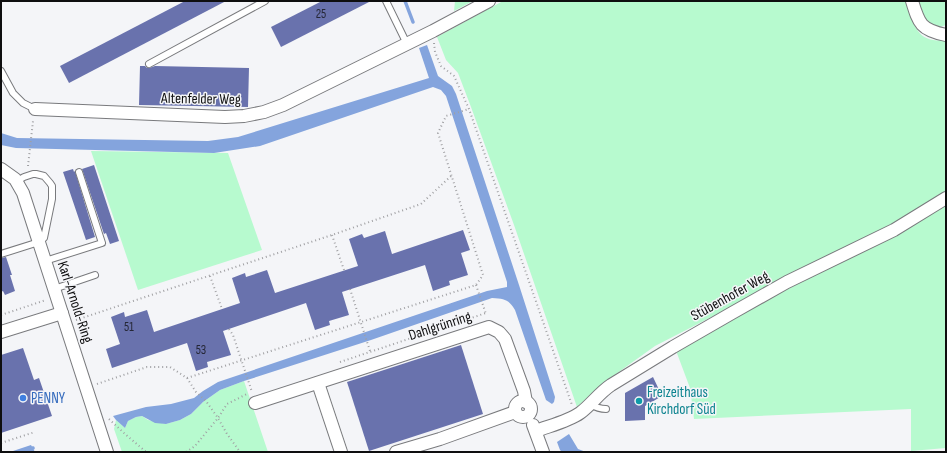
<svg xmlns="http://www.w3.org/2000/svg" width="947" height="453" viewBox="0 0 947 453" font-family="'Sofia Sans Condensed',sans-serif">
<rect width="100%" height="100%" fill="#f4f5f8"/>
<g fill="#b7facf">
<path d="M455,1H473L454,11Z"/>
<path d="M503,1H906C912,17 914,37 933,40C937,41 942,40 946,40V191L891,225L655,346L602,384L577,407L514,225L471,107L458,73L446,60L437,37Z"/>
<path d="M918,1H946V25L940,27L931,24L923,17Z"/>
<path d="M91,151L228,153L262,250L138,290Z"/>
<path d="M946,202V448L911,451V409L694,419L690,388L675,348L895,233Z"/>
<path d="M244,381L268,452H122L114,429L116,420L125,428L128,421L136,417L142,416L148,420L166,424L180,420L191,414L203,402L220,390Z"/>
</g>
<g fill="#84a4dd">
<path d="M427,45L438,76L452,86L456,94L519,285L555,397L554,402L552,404L546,400L515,310C508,299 505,299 492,298L371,340L244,381L220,390L203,402L191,414L180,420L166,424L155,423L142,416L136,417L128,421L125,428L116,420L113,416L146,407L171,404L194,398L203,391L218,382L487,291L507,287V282L446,96L441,90L433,87L260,146L214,153L16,148L1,145V133L17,138L208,141L238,137L429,78L419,48Z"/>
<path d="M569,434L578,449L586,452H562L560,450L557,442Z"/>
<path d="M31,445L35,452H10Z"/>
</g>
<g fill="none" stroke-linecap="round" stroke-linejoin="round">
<g stroke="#84a4dd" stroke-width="3.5">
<path d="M405,1L413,22"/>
<path d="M20,452L33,448"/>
</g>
</g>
<g fill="#6972ad">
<path d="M185,1H226L69,83L60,66Z"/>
<path d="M322,1H371L281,47L271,27Z"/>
<path d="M140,66H145L147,68H149L155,66L249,68L248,107L139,105Z"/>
<path d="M94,165L119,241L110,244L106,233L104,234L82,169Z"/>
<path d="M73,169L74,172L75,171L95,237L86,240L63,172Z"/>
<path d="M463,230L470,250L461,253L468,275L449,281L450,285L433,291L425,265L342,292L349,315L329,321L330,325L315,330L306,303L223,331L231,355L207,362L208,367L196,371L187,343L112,368L106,349L120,344L111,317L124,312L125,317L147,310L154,332L240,303L232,278L245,273L246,277L267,270L275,293L358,266L349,239L362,234L364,238L385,231L392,254Z"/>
<path d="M6,257L12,275H10L15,291L5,295L3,291L1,292V258Z"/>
<path d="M461,345L483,414L369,451L347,382Z"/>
<path d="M23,348L34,380L39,378L52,416L1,433V355Z"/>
<path d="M653,377L662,396L645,406V420L625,421V393Z"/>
</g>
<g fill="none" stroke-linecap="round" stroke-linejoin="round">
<g stroke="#797a7d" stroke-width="8">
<g id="service">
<path d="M386,1L407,44"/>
<path d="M149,64L265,1"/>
<path d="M1,71L13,93L23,103L35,109"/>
<path d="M1,254L39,242L44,238L52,199V186L50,183L44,176L36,174H33L24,177L17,181"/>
<path d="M45,261L102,243L79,172"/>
<path d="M54,289L95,275"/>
<path d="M590,404C595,407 600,409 606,409"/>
</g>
</g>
<g stroke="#797a7d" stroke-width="14">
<g id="minor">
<path d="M912,1C919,24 921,30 946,35"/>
<path d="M35,109L225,117L244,116L264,112L283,105L433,31L489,1"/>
<path d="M1,169L15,179L23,193L107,452"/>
<path d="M1,332L62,313"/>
<path d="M318,383L341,452"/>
<circle cx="523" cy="409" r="8"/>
<path d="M255,403L489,327L499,332L505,339L524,391L526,402"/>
<path d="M533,425L543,452"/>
<path d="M536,431C549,426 569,421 580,413C591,405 599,393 611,385L673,347L732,313L787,282L894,230L946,198"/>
<path d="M396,452L440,439L515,412"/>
</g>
</g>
<g stroke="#a0a0a3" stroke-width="2" stroke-dasharray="1 3" stroke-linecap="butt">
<path d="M434,43L435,52L441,66L454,76L469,109L572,405"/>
<path d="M28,166L33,121"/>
<path d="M332,235L344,270"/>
<path d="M210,276L222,309"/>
<path d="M476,285L486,314"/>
<path d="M350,289L370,351"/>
<path d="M1,315L46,300"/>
<path d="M76,320L332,235L421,204L451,176"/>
<path d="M229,329L233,335L252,392"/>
<path d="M340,362L486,313"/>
<path d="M187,378L476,285L483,275L438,133L446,116L469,109"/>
<path d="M97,384L147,367H170L187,378L196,392L206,401L218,418L227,434L235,445L240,452"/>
<path d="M109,419L125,434L145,451L148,452"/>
<path d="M1,443L35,432"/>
<path d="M186,452L195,446L218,418L227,404L247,394"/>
</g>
<use href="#service" stroke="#fff" stroke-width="6"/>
<use href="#minor" stroke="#fff" stroke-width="12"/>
</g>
<circle fill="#3f7fe0" stroke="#f4f5f8" stroke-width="1.5" cx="23" cy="398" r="4"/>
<circle fill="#0f9aa8" stroke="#f4f5f8" stroke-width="1.5" cx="639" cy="401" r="4"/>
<g text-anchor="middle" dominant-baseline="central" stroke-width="3" stroke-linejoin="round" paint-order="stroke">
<g font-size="13" fill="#252736">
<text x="321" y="14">25</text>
<text x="129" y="327">51</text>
<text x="201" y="350">53</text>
</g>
<g font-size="15" fill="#0e0e0f" stroke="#f4f5f8">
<text transform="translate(201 99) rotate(1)">Altenfelder Weg</text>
<text transform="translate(730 296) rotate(-29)">Stübenhofer Weg</text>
<text transform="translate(75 302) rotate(72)">Karl-Arnold-Ring</text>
<text transform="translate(440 326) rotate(-18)">Dahlgrünring</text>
</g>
<g font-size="15" fill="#0d838f" stroke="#f4f5f8" text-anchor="start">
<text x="647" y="392">Freizeithaus<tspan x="647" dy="17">Kirchdorf Süd</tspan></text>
</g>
<g font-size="15" fill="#366cbe" stroke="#f4f5f8" text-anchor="start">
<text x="31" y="398">PENNY</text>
</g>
</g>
<rect width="947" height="453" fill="none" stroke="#0e0e0f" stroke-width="4"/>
</svg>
